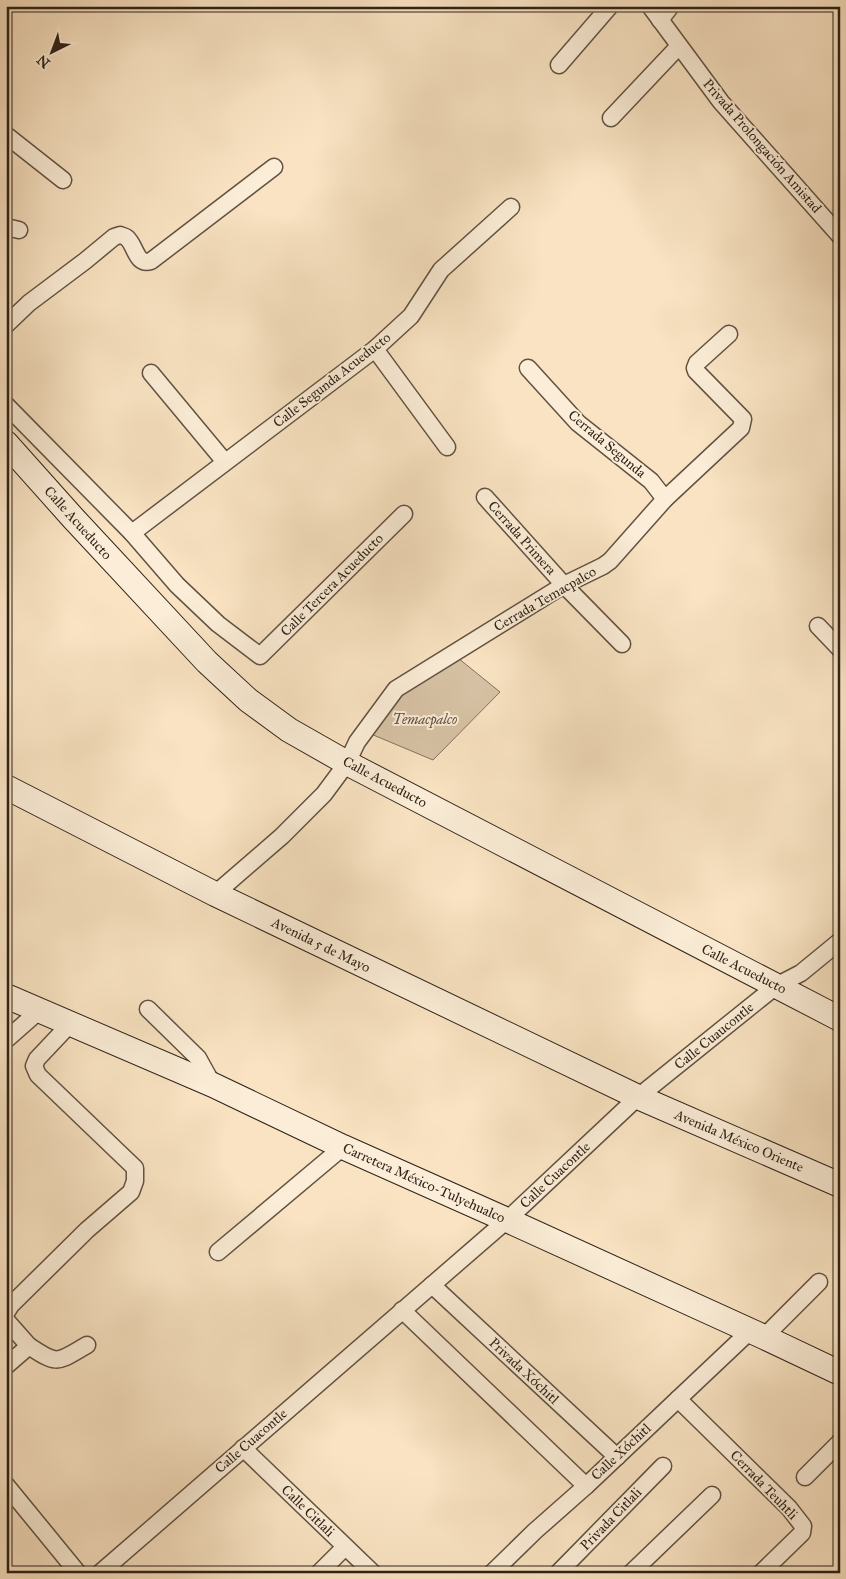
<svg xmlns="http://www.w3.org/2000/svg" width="846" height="1579" viewBox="0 0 846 1579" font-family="'IM FELL Great Primer',serif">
<rect width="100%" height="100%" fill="#f9e3c2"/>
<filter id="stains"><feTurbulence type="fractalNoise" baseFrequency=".004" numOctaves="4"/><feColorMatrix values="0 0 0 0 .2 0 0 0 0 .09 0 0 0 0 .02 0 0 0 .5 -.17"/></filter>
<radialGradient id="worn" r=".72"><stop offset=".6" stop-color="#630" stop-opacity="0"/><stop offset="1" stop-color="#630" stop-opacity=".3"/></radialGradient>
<path fill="#d7c2a5" stroke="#83725e" d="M458,658L500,692L433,760L371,734L400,694Z"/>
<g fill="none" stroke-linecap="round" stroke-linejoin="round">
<g stroke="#625242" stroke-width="19">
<g id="street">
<path d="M650,6L721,102L840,236"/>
<path d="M660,20L671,6"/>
<path d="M559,65L610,6"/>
<path d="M611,118L679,46"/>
<path d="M6,135L63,180"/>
<path d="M6,227L19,230"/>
<path d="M6,325L29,303L85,261L114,237L120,235C122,236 125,236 127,238C136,246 136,266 151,261L274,167"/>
<path d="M375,349L447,447"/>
<path d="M528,368L578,423L651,481L665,499"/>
<path d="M151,373L225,462"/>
<path d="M6,405L132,533L177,585L218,624L260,656L404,514"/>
<path d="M485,497L564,585L622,644"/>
<path d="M132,533L375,349L411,316L441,270L511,207"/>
<path d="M818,626L840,649"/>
<path d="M215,894L282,836L324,794L347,763L357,742L396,689L564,585L603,566L610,561L665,499L741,428L743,419L696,371L695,368L697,363L729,334"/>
<path d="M148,1009L198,1058L213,1085"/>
<path d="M6,1040L40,1010"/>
<path d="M218,1252L343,1147"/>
<path d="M432,1285L617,1457"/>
<path d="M402,1310L586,1486"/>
<path d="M6,1313L11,1305L87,1230L131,1192L135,1181V1168L38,1075L34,1066L37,1059L71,1023"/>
<path d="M6,1320L29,1346"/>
<path d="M764,1337L819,1282"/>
<path d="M6,1366L29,1346C59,1366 57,1362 87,1345"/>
<path d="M678,1399L789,1508L803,1526L802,1533L761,1573"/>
<path d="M243,1448L373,1573"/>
<path d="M805,1477L840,1442"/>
<path d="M6,1485L78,1573"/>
<path d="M100,1573L507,1220L638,1097L776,986L801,973L840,941"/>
<path d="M319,1573L345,1547"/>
<path d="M492,1573L535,1531L586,1486L750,1331"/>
<path d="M558,1573L663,1466"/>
<path d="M631,1573L712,1495"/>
</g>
</g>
<g stroke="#2f2218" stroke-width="26">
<g id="secondary">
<path d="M6,443L73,518L207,662L248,700L289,730L347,763L840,1019"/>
<path d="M6,787L215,894L638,1097L840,1185"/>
<path d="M6,996L213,1085L343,1147L507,1220L764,1337L840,1373"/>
</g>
</g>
<use href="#street" stroke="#fbedd7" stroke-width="16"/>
<use href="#secondary" stroke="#fbedd7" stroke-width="24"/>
</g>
<g text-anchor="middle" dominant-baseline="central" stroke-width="4" stroke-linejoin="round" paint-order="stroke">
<g font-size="14" fill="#2f2218" stroke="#fbedd7">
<text transform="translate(762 146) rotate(49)">Privada Prolongación Amistad</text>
<text transform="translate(332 380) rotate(-38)">Calle Segunda Acueducto</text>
<text transform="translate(607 444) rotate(40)">Cerrada Segunda</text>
<text transform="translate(78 523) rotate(48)">Calle Acueducto</text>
<text transform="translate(522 538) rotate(48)">Cerrada Primera</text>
<text transform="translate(332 585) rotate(-45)">Calle Tercera Acueducto</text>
<text transform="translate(545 599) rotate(-30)">Cerrada Temacpalco</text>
<text transform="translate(385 782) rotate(28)">Calle Acueducto</text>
<text transform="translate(321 945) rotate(26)">Avenida 5 de Mayo</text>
<text transform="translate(744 969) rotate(27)">Calle Acueducto</text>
<text transform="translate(714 1036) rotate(-39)">Calle Cuaucontle</text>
<text transform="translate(739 1141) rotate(23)">Avenida México Oriente</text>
<text transform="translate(555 1175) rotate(-43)">Calle Cuacontle</text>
<text transform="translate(424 1183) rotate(24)">Carretera México-Tulyehualco</text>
<text transform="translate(524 1371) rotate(43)">Privada Xóchitl</text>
<text transform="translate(251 1441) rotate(-41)">Calle Cuacontle</text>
<text transform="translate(621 1452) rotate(-43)">Calle Xóchitl</text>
<text transform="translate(764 1485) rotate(46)">Cerrada Teuhtli</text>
<text transform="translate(308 1511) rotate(44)">Calle Citlali</text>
<text transform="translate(611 1519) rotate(-46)">Privada Citlali</text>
</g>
<g font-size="14" font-style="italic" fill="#615242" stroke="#fbedd7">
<text x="425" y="719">Temacpalco</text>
</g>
</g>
<rect width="846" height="1579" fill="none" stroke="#f9e3c2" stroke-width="25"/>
<rect x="8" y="8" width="831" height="1564" fill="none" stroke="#2f2218" stroke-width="2.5"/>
<rect x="12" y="12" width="821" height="1554" fill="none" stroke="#2f2218"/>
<g transform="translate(52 52) rotate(222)" stroke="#fbedd7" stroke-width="4" paint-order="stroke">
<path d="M0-4L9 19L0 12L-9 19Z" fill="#2f2218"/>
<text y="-8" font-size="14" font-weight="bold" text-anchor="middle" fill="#2f2218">N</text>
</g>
<rect width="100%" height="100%" filter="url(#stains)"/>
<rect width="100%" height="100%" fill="url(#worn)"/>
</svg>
